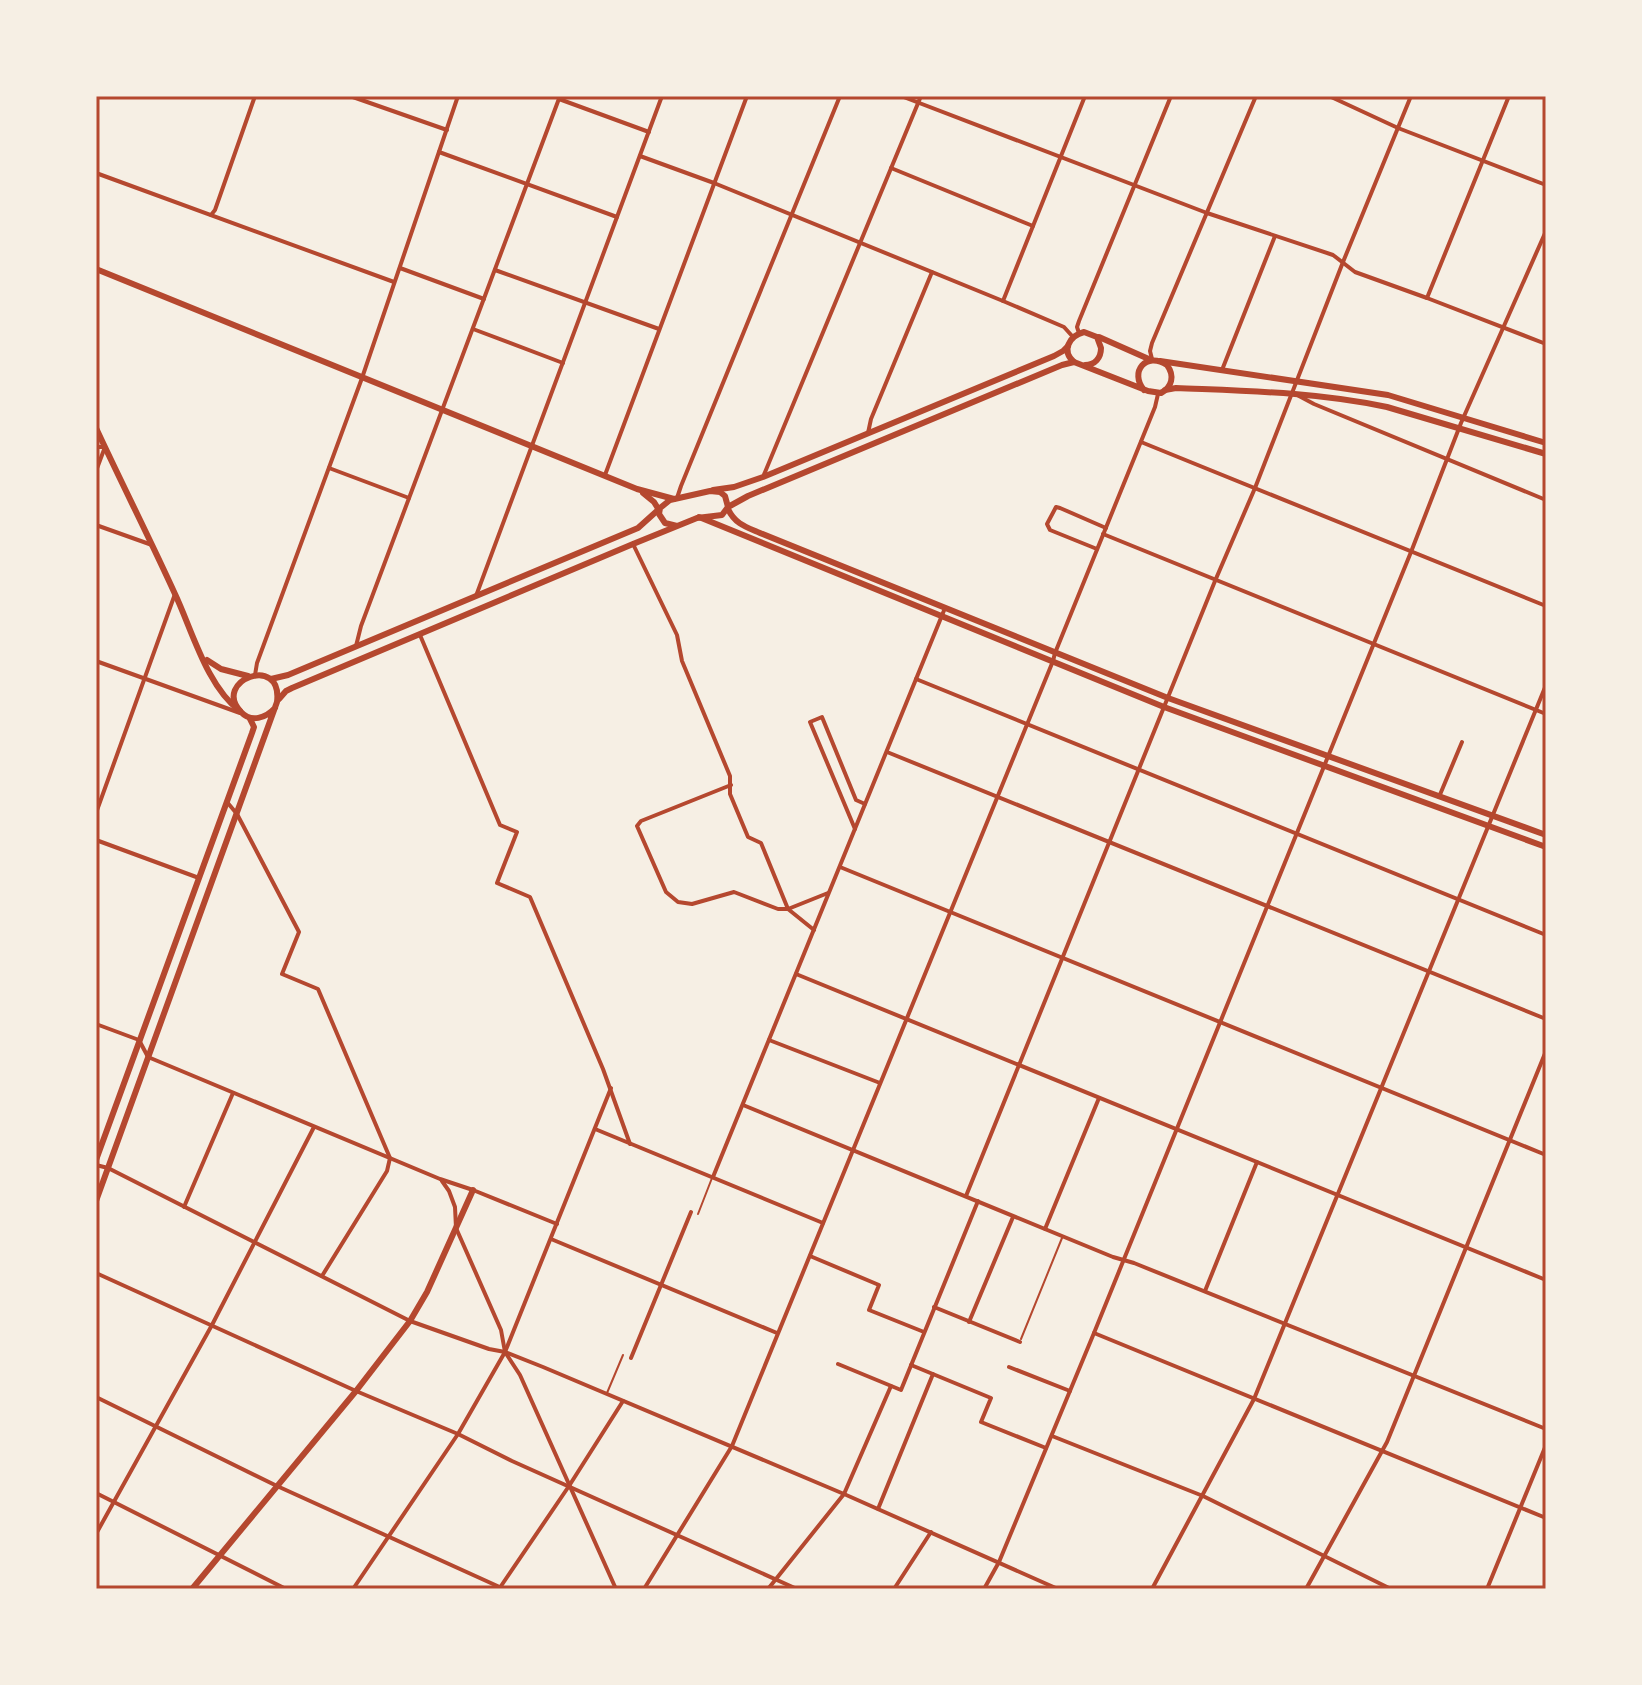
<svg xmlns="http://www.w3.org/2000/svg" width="1642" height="1685" viewBox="0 0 1642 1685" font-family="Signika,sans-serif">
<rect width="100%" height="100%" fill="#f6efe4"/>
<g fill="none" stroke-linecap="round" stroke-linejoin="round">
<g stroke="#b5482f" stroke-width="2">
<path d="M698,1214L712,1178"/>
<path d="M1021,1339L1062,1238"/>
<path d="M607,1393L623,1355"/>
</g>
<g stroke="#b5482f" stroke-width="4">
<path d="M350,96L447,130"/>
<path d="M901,96L1207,213L1333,255L1355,272L1427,298L1546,344"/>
<path d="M1329,96L1398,128L1546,185"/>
<path d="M559,99L649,132"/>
<path d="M439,152L617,217"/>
<path d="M640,156L714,183L1003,301L1064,327L1073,337"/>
<path d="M891,168L1033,226"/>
<path d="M96,173L394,282"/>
<path d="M211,215L215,210L255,96"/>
<path d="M400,268L484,299"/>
<path d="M495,270L659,329"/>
<path d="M1427,298L1509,96"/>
<path d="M1003,301L1085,96"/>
<path d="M473,329L563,363"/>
<path d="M1079,333L1077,327L1079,321L1171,96"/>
<path d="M1152,359L1150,351L1152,343L1256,96"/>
<path d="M1222,370L1275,236"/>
<path d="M1299,396L1314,404L1546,500"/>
<path d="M868,433L871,419L932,272"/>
<path d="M1141,442L1546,606"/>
<path d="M96,447H105L96,471"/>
<path d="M329,468L409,498"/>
<path d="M605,475L747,96"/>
<path d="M763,477L921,96"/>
<path d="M677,498L681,486L840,96"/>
<path d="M96,525L152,545"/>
<path d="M1103,534L1546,714"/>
<path d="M633,544L677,635L682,661L730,776V794L748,837L761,843L788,909L814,930"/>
<path d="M1097,549L1050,530L1047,524L1056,507L1060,508L1106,528"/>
<path d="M476,596L662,96"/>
<path d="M420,635L500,825L517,832L497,883L530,897L603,1069L630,1144"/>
<path d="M356,646L361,626L560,96"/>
<path d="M96,661L240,713"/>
<path d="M255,675L257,663L362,378L458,96"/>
<path d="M916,679L1546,935"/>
<path d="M887,752L1546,1019"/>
<path d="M731,785L641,821L637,826L666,892L678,902L692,904L734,892L778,909H788L828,893"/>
<path d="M1439,797L1462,742"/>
<path d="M227,802L237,814L299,932L282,974L318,989L390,1158L387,1171L322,1276"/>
<path d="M96,813L175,594"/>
<path d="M855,829L810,722L822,717L856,800L865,804"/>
<path d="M96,840L199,878"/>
<path d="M840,867L1546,1155"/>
<path d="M796,974L1546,1280"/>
<path d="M96,1024L139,1040L148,1057L440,1179L473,1190L557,1224"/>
<path d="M769,1040L880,1083"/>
<path d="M743,1105L1113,1257L1134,1263L1546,1429"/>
<path d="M595,1129L823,1223"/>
<path d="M96,1165L108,1168L410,1321L489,1349L505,1352L543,1367L844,1494L1058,1589"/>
<path d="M713,1177L945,608"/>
<path d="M442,1181L449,1191L455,1207L456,1228L501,1330L505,1352L520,1375L616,1589"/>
<path d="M966,1196L1215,581L1255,488L1343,262L1411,96"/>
<path d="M184,1207L233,1093"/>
<path d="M1045,1229L1099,1098"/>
<path d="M551,1239L777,1333"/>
<path d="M810,1256L879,1285L869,1310L924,1332"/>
<path d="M96,1273L356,1391L458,1434L512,1461L797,1589"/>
<path d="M1205,1291L1257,1162"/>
<path d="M934,1307L1020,1342"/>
<path d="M969,1322L1013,1217"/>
<path d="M1094,1333L1546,1518"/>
<path d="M631,1358L691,1212"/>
<path d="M838,1364L901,1390L978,1201"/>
<path d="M911,1365L991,1398L981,1422L1046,1448"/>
<path d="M1009,1367L1070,1391"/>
<path d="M96,1397L277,1486L504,1589"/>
<path d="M1052,1436L1203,1496L1391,1589"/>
<path d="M96,1493L286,1589"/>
<path d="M878,1509L933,1374"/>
<path d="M96,1534L212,1325L314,1127"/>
<path d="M353,1589L458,1434L505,1352L611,1088"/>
<path d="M499,1589L569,1486L623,1401"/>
<path d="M644,1589L732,1446L1053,661L1055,653L1155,407L1158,394"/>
<path d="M768,1589L844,1494L891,1386"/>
<path d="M894,1589L931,1532"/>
<path d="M984,1589L999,1562L1094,1333L1411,552L1461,423L1546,231"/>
<path d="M1152,1589L1254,1399L1546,685"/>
<path d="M1306,1589L1387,1442L1546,1051"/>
<path d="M1487,1589L1546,1445"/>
</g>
<g stroke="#b5482f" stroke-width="6">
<path d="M1099,337L1151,360"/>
<path d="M1160,361L1388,395L1546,443"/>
<path d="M1085,365C1095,365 1101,358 1101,348L1097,337L1084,332C1069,336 1061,351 1074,362L1148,391L1161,393C1172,387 1175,376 1167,365C1146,351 1129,372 1144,390"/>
<path d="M1165,390L1176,388C1247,391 1317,392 1387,407L1546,454"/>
<path d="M96,428C122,484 150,539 175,594C192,630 207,687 240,711"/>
<path d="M713,490L734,487L763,477L1054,356L1063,351L1068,346"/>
<path d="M728,507L748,496L1062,365L1074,362"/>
<path d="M207,660L221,669L248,676"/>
<path d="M192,1589L356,1391L410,1321L427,1292L473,1190"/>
</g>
<g stroke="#b5482f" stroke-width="6">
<path d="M96,269L637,489L674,499"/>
<path d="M643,493L654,502L659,510"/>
<path d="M728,509C735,524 746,527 760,533L1168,698L1546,835"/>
<path d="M699,517L1164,707L1546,847"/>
<path d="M271,679L288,675L638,528L658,510"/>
<path d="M279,699L286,691L292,688L633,544L697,518L722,515L728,507L725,496L720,492L710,491L670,500L660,508L659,514L665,523L677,526"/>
<path d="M96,1160L252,733L254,727L250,719"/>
<path d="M96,1201L277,702C283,653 211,681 241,712C251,723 266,718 275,708"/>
</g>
</g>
<rect width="1642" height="1685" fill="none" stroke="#f6efe4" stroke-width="196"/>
<rect x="98" y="98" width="1446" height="1489" fill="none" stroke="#b5482f" stroke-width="3"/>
</svg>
